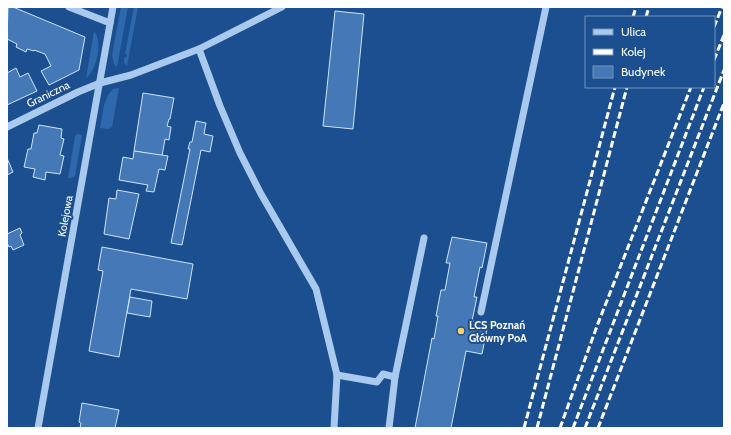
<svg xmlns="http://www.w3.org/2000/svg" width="731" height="435" viewBox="0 0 731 435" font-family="Cabin,sans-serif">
<rect width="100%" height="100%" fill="#1b4f8f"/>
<g fill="#2e69ad">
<path d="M121,7H128L117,67L114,64L112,55Z"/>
<path d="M134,7H138L127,66L124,63V58L126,57L127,54H125Z"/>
<path d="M94,31C103,41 97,70 86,78Z"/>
<path d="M119,88L112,127L109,129L100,128L104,105L108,95L113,89Z"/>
<path d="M78,134L82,135L75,176L72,178H68L75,136Z"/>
</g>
<g fill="#4478b7" stroke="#cfe3fa">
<path d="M8,7H13L85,37L79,70L49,85L41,71L51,66L45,54L34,50V51L27,49L26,52L16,47L17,44L7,39Z"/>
<path d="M335,11L364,14L353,129L323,126Z"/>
<path d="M16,68L20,77L28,73L37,91L7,105V73Z"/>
<path d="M143,93L174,98L170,119H169L167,126L171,127L169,140L165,139L162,156L134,151Z"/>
<path d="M196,121L206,123L204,134L213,136L210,152L201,150L182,245L171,243L190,149H188L190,142H192Z"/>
<path d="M39,125L62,129L61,138L64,139L60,155L64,156L60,174L46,172L45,180L33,177L35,169L24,167L28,149H31L34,133H37Z"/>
<path d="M134,151L168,156L165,170L159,169L154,192L146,191L148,185L119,180L123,157L133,159Z"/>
<path d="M7,158L13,172L7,175Z"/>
<path d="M117,190L139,194L129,239L104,234L109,198L116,199Z"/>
<path d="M20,228L22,233L20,235L24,245L13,250L11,246L9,247L7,243V234Z"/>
<path d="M452,237L487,243L482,268L480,267L474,297H477L472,321L488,324L482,354L466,351L451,428H415L432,338L434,339L438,316H436L441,290H445L450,263H446Z"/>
<path d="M102,247L193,264L187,299L131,289L119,357L89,351L103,271L98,270Z"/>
<path d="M130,297L152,301L150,317L127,313Z"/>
<path d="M82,403L119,410L115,428H80L81,423L79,422Z"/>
</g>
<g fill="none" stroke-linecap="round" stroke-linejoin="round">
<g stroke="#a9c9ee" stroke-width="7">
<path d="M69,7L110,23"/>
<path d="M199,49L220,106L240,153L261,194L316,289L337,375L334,428"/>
<path d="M7,127L78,92L100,83L131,75L199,49L282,7"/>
<path d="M481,312L546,7"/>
<path d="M337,375L377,382L383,374L395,377"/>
<path d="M38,428L113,7"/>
<path d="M389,428L395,377L424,238"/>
</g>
<g stroke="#fff" stroke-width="3" stroke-dasharray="7 3" stroke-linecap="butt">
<path d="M633,17L636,7"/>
<path d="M646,17L649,7"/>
<path d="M714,27L722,7"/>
<path d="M714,60L724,35"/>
<path d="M524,428L615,87"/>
<path d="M537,428L627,87"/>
<path d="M560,428L597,326L691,87"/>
<path d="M573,428L704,87"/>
<path d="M585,428L724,70"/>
<path d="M598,428L724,103"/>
</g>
</g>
<circle fill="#ffd166" stroke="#1b4f8f" stroke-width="1.5" cx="461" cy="331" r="4"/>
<g text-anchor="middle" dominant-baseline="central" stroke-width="4" stroke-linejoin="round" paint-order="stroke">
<g font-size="11" fill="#fff" stroke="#1b4f8f">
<text transform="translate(48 94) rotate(-26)">Graniczna</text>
<text transform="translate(65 216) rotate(-80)">Kolejowa</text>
</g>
<g font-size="11" font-weight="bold" fill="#fff" stroke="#1b4f8f" text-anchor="start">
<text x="469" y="325">LCS Poznań<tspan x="469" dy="13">Główny PoA</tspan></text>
</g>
</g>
<rect width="731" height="435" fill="none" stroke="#ffffff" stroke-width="16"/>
<rect x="585" y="16" width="130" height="72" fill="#1b4f8f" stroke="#7695bc"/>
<rect x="593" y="29" width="20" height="6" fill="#a9c9ee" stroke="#7695bc"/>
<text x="621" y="36" font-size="12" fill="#ffffff">Ulica</text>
<rect x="593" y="49" width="20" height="6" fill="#ffffff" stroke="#7695bc"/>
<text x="621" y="56" font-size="12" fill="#ffffff">Kolej</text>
<rect x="593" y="66" width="20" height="12" fill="#4478b7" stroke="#7695bc"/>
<text x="621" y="76" font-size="12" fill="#ffffff">Budynek</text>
</svg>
